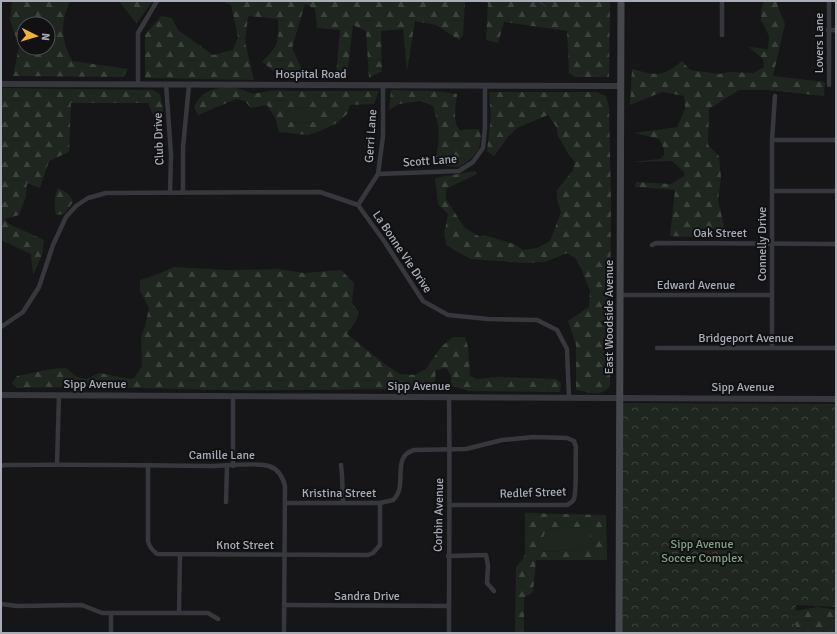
<svg xmlns="http://www.w3.org/2000/svg" width="837" height="634" viewBox="0 0 837 634" font-family="Signika,sans-serif">
<defs>
<pattern id="forest-firs" width="22" height="20" patternUnits="userSpaceOnUse"><rect width="22" height="20" fill="#1e261f"/><path d="M5 1l3.5 6h-7zM16 11l3.5 6h-7z" fill="#3c433d"/></pattern>
<pattern id="park-crowns" width="20" height="18" patternUnits="userSpaceOnUse"><rect width="20" height="18" fill="#1e261f"/><path d="M2 6a3 3 0 1 1 6 0M12 15a3 3 0 1 1 6 0" fill="none" stroke="#3c433d"/></pattern>
</defs>
<rect width="100%" height="100%" fill="#161618"/>
<g fill="#1e261f">
<path d="M311,107L322,119C312,124 298,123 287,121L286,111L291,109Z"/>
<path d="M561,524L571,528L587,526L593,545L581,550L542,552L541,546L545,532L549,530L558,529Z"/>
</g>
<g fill="url(#forest-firs)" fill-rule="evenodd">
<path d="M12,1H70C60,24 61,38 72,61L128,69L123,77L13,76L19,47L10,20ZM24,24H48V48H24Z"/>
<path d="M119,1H153L139,20L136,23Z"/>
<path d="M223,1H465L463,35L459,40L436,25L415,21L407,71L403,29L381,31L382,71L369,78L366,31L353,25L347,76L336,75L340,30L317,28L315,9L305,4L292,48L305,76L284,79L262,62C279,45 279,42 278,19L248,16L245,42L254,80L145,78V35L161,16L172,18L178,30L213,55L233,50L238,37L231,5Z"/>
<path d="M480,1H610L609,77H575L569,73L567,31L504,22L498,43L486,40L488,3Z"/>
<path d="M764,1H777V4L785,24L773,76L825,82L824,96L767,90H739L709,109L708,145L719,156L721,178L718,200L727,239L670,236L675,190L635,187L636,182L671,184L684,176V172L672,161L632,162L660,159L664,155V149L659,139L634,133L677,127L685,109L684,96L662,92L630,105L632,69C657,76 662,77 682,61L690,70L719,74L730,72L753,73L764,67L763,59L749,47L768,49L769,36L761,20V10Z"/>
<path d="M230,86L240,89L253,94C265,91 277,89 289,91H379L374,104L350,105L347,114L337,123L320,131L308,135L279,132L275,117L267,105L251,108L245,101L236,99L198,115L194,107C203,89 212,90 230,86ZM311,107L321,119C312,124 297,123 287,121L286,111L291,109Z"/>
<path d="M1,88L153,90L160,94L163,107V123L157,124L148,103H71L69,152L49,161L40,188L27,183L26,196L19,215L5,219L9,224L44,240L42,255L33,275L31,254L1,240Z"/>
<path d="M391,90L436,91L457,94C456,104 452,122 460,130L479,129L481,136L479,149L471,159L459,167L442,165L436,159C440,136 440,128 433,106L421,101L399,104L389,110Z"/>
<path d="M489,92H597L606,96L609,107L611,200L610,386C601,398 588,392 576,390V345L568,321L589,307L590,291L581,268L576,259L567,253L545,262L523,263L471,259L454,250L447,245L444,235L448,214L438,204L435,178L475,171L477,174L446,189V199L464,227L480,237L484,235L514,244L523,250L537,248L550,241L561,212L557,199V190L573,170L575,162L569,155L558,136L557,128L548,115L517,128L508,137L494,156L487,151L491,116Z"/>
<path d="M58,188C66,192 70,194 73,202L64,214L56,215C54,206 54,197 58,188Z"/>
<path d="M174,267L227,270L278,269L304,273L341,270L354,283L352,303L359,312L356,321L347,334L386,365L400,374L415,375L426,369L441,347L453,337H465L468,347L470,376L477,379L498,377L556,379L561,383L560,392L470,391L451,386V375L446,368L436,370L434,390C365,388 296,391 227,390C157,389 87,386 17,388L12,383L17,376L51,369L66,368L77,377L87,379L99,373L131,379L135,377L142,366L141,337L145,326L149,308L140,291V280L153,276Z"/>
<path d="M525,513L606,515L607,560H536L533,592L524,598V633H515L516,567L523,559L525,554ZM561,524L571,528L587,526L593,545L581,550L542,552L541,546L545,532L549,530L558,529Z"/>
<path d="M818,607L836,610V633H793L794,611Z"/>
</g>
<path fill="url(#park-crowns)" d="M622,403L836,404V607L796,605V633H622Z"/>
<g fill="none" stroke-linecap="round" stroke-linejoin="round">
<path stroke="#2c353c" stroke-width="1.5" d="M539,1L545,6"/>
<g stroke="#37383d" stroke-width="4.5">
<path d="M829,1V85"/>
<path d="M828,30H836"/>
<path d="M722,35V1"/>
<path d="M166,84L171,155L170,193"/>
<path d="M138,85V33L157,1"/>
<path d="M772,140H836"/>
<path d="M378,174L459,171L473,162L483,148L485,128V85"/>
<path d="M772,191H836"/>
<path d="M183,193V147L189,85"/>
<path d="M358,205L378,174L383,136V85"/>
<path d="M652,245L656,243L836,244"/>
<path d="M620,295H772"/>
<path d="M1,327L23,312L39,287L53,245L66,217L76,206L88,198L106,193L320,192L358,205L384,241L423,301L448,315L488,319L537,320L557,330L567,349L569,398"/>
<path d="M657,348H836"/>
<path d="M772,348V140L775,96"/>
<path d="M57,464L59,395"/>
<path d="M148,465V541C149,547 152,550 157,554L368,555L373,553L380,545V503"/>
<path d="M341,465L342,475L343,502"/>
<path d="M1,466L5,465C74,464 142,465 211,466C225,466 258,462 269,466C278,469 283,478 285,486L284,633"/>
<path d="M233,466V396"/>
<path d="M226,502L227,466"/>
<path d="M285,503H380L393,500C409,486 390,457 414,450L466,449L502,440L534,437L567,438L574,441L576,447C575,459 577,489 574,499C573,502 570,503 567,505H450"/>
<path d="M448,556L486,555L488,566L487,583L494,591"/>
<path d="M1,604L17,606L82,605L102,613H208L218,619"/>
<path d="M284,605L449,606"/>
<path d="M111,613V633"/>
<path d="M179,613L180,554"/>
<path d="M449,633C449,554 450,476 449,397"/>
</g>
<g stroke="#37383d" stroke-width="6">
<path d="M1,84L621,86"/>
<path d="M1,395L836,399"/>
</g>
<path stroke="#45474d" stroke-width="7" d="M619,633L621,1"/>
</g>
<g text-anchor="middle" dominant-baseline="central" stroke-width="4" stroke-linejoin="round" paint-order="stroke">
<g font-size="12" fill="#a8adb8" stroke="#111113">
<text transform="translate(819 43) rotate(-90)">Lovers Lane</text>
<text x="311" y="74">Hospital Road</text>
<text transform="translate(371 136) rotate(-86)">Gerri Lane</text>
<text transform="translate(159 139) rotate(-92)">Club Drive</text>
<text transform="translate(430 161) rotate(-4)">Scott Lane</text>
<text x="720" y="233">Oak Street</text>
<text transform="translate(762 244) rotate(-90)">Connelly Drive</text>
<text transform="translate(402 252) rotate(56)">La Bonne Vie Drive</text>
<text x="696" y="285">Edward Avenue</text>
<text transform="translate(609 317) rotate(-90)">East Woodside Avenue</text>
<text x="746" y="338">Bridgeport Avenue</text>
<text x="95" y="384">Sipp Avenue</text>
<text x="419" y="386">Sipp Avenue</text>
<text x="743" y="387">Sipp Avenue</text>
<text x="222" y="455">Camille Lane</text>
<text x="339" y="493">Kristina Street</text>
<text transform="translate(533 493) rotate(-2)">Redlef Street</text>
<text transform="translate(439 515) rotate(-89)">Corbin Avenue</text>
<text x="245" y="545">Knot Street</text>
<text x="367" y="596">Sandra Drive</text>
</g>
<g font-size="12" fill="#7fa381" stroke="#111113">
<text x="702" y="544">Sipp Avenue<tspan x="702" dy="14">Soccer Complex</tspan></text>
</g>
</g>
<rect width="837" height="634" fill="none" stroke="#a8adb8" stroke-width="4"/>
<g transform="translate(36 36) rotate(95)"><circle r="19" fill="#111113" stroke="#4d4f55"/>
<path d="M0-3L7 15L0 10L-7 15Z" fill="#f2b134"/>
<text y="-6" font-size="11" font-weight="bold" text-anchor="middle" fill="#a8adb8">N</text>
</g>
</svg>
